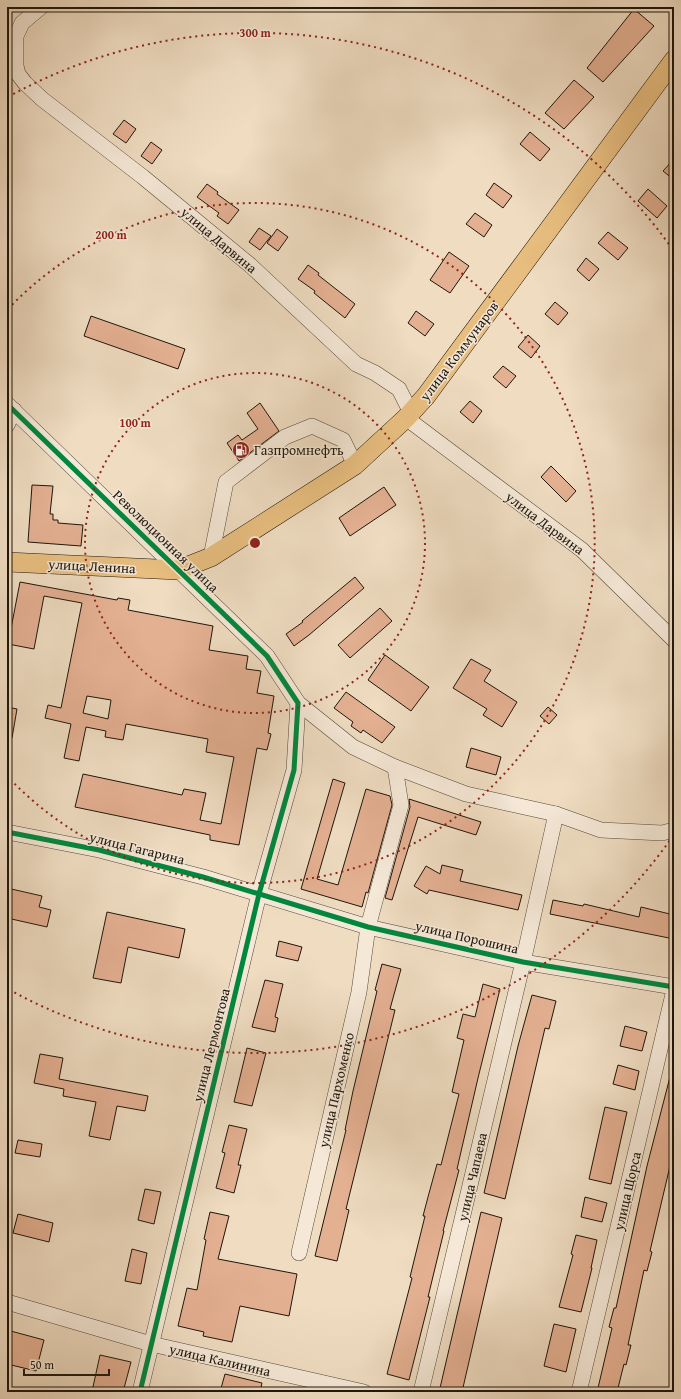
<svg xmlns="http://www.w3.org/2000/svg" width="681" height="1399" viewBox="0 0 681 1399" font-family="'Gentium Book Plus',serif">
<rect width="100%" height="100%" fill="#efdcc1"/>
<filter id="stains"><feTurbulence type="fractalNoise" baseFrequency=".005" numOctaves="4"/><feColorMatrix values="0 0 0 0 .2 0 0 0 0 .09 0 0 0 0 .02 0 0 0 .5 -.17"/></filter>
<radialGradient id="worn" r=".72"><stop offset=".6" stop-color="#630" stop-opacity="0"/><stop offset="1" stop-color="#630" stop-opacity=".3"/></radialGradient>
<g fill="#e4b092" stroke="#1e160c" fill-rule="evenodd">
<path d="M634,9L654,26L603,82L587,68Z"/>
<path d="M574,80L594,97L564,129L545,113Z"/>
<path d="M124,120L136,129L126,143L113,134Z"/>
<path d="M530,132L550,149L540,161L520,144Z"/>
<path d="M151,142L162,150L152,164L141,156Z"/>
<path d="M674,159V180L663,171Z"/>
<path d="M494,183L512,196L503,208L486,195Z"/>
<path d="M207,184L218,192L217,194L239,210L228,224L217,216L219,213L197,197Z"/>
<path d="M648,189L667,206L657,218L638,201Z"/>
<path d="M475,213L492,225L484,237L466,224Z"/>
<path d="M259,228L271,236L260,250L249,242Z"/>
<path d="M277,229L288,237L278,251L267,243Z"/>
<path d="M608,232L628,248L618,260L598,243Z"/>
<path d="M449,252L469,266L450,293L430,280Z"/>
<path d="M586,258L599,269L589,281L577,270Z"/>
<path d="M308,265L319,273L318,275L355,304L345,318L314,293L315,291L298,279Z"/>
<path d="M555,302L568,313L558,325L545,314Z"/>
<path d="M416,311L434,324L425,336L408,323Z"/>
<path d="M91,316L185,349L178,369L84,336Z"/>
<path d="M528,335L540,346L531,358L518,347Z"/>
<path d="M503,366L516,376L506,388L493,377Z"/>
<path d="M470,401L482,411L473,423L460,412Z"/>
<path d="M260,403L279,431L239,461L227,443L238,435L242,440L258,429L247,413Z"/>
<path d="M551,466L576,491L566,502L541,477Z"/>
<path d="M32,485L53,486L50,514H53V520H58V523L83,525L81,546L28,542Z"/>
<path d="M384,487L396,505L350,536L339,518Z"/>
<path d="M355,577L364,588L309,635L294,646L286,634L303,622L302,621Z"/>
<path d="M20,582L117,600L118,598L130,600L128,610L213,626L209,650L248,656L246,669L261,671L257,693L274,696L268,733L271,734L267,750L257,748L239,845L210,840V835L75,807L83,774L182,795L184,789L206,793L200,820L221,824L234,757L206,752L208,739L126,724L123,740L105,737L106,731L86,727L79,761L64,758L71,724L45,718L48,705L61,708L82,603L44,596L34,649L8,644ZM87,696L111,700L108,719L83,713Z"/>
<path d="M380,608L392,621L350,658L338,645Z"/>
<path d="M385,655L429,687L411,711L368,680Z"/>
<path d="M471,659L491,670L484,681L517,702L502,727L483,715L487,709L453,688Z"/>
<path d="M346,692L395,727L382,743L363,730L361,733L351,726L353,722L334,708Z"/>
<path d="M7,707L17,709L12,738H7Z"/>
<path d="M548,707L557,715L549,724L540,716Z"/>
<path d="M471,748L501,757L496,775L466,767Z"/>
<path d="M333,779L345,783L317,879L338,885L366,789L390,796L392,805L368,893L366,892L362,907L301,889Z"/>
<path d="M409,799L481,822L476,835L418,817L392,900L385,898L410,807Z"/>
<path d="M442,865L463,870L460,881L522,895L518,910L429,890L427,894L414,886L426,866L440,874Z"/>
<path d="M7,888L42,896L39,907L51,910L47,927L7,918Z"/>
<path d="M553,900L583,906L584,904L639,917L641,907L674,915V939L550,914Z"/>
<path d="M107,912L185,929L179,958L128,947L121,983L93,978Z"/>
<path d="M279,941L302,947L298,961L276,956Z"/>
<path d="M382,964L401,969L390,1009L395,1010L346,1209L349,1210L337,1261L315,1256L346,1130H345L353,1091L377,991L375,990Z"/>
<path d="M265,980L283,984L275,1017L278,1018L275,1032L252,1027Z"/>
<path d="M483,984L500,989L478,1078L457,1169L459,1170L443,1231H444L428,1297H430L409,1380L387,1374L412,1278L410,1277L425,1216H423L428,1197L437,1164L441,1165L459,1094L452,1092L464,1040L457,1038L463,1014L475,1017Z"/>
<path d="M532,995L556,1001L549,1029L545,1028L505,1199L484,1193L518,1046Z"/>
<path d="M625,1026L647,1032L642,1051L620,1046Z"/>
<path d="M247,1048L266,1053L252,1106L234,1102Z"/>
<path d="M40,1054L63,1058L59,1079L148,1096L145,1111L117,1106L110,1140L89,1136L96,1102L63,1096L64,1089L34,1083Z"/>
<path d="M618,1065L639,1071L635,1090L613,1084Z"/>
<path d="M671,1073H674V1149L650,1251L652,1252L647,1271L644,1270L628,1345H631L626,1365L624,1364L617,1392H615L598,1388L612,1328L609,1327L614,1308H616L647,1166Z"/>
<path d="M605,1107L627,1112L611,1184L589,1179Z"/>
<path d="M229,1125L247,1129L238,1165H241L234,1193L216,1188L225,1153L222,1152Z"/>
<path d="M18,1140L42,1144L40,1157L15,1153Z"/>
<path d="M145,1189L161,1192L154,1224L138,1220Z"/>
<path d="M585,1197L607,1203L602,1222L581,1217Z"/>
<path d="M210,1212L229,1216L218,1259L297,1274L289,1316L240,1306L232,1342L203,1336L204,1332L178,1326L187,1288L197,1290L206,1240L204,1239Z"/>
<path d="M481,1212L502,1218L462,1392H456L440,1388Z"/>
<path d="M18,1214L53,1223L49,1242L13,1233Z"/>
<path d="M576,1235L597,1240L591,1268H592L581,1312L559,1307L573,1255L571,1254Z"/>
<path d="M132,1249L147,1253L141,1284L125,1281Z"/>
<path d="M554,1324L576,1329L566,1372L544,1366Z"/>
<path d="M7,1330L44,1340L36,1371L7,1364Z"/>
<path d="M100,1355L131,1362L123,1392H112L93,1387Z"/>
<path d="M225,1374L262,1383L260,1392H220Z"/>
</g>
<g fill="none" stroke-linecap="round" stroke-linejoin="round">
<g stroke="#524839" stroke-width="16">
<g id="minor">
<path d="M41,7L22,23L16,36V66L18,74L25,83L42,99L143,177L250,265L356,364L375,373L399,389L411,413"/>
<path d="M7,404L267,656L298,703L353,747L395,767"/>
<path d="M406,418L582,550L674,640"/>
<path d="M7,425L14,410"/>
<path d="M211,557L226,482L285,437L312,426L343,440L355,465"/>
<path d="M556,814L601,830L662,833L674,830"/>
<path d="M7,832L99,850L203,877L368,927L523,962L674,987"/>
<path d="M299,1253L359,992L368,927L401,805L395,767L466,794L556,814L523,962L421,1392"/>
<path d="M7,1302L151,1344L364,1392"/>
<path d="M140,1392L259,894L294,770L298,703"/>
<path d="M579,1392L674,990"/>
</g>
</g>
<g stroke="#1e160c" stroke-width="20">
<path id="major" d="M7,562L178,570L211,557L355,465L406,418L426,396L674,60"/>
</g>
<use href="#minor" stroke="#f5e8d7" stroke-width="15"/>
<use href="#major" stroke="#e8be80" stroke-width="19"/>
<g stroke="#f5e8d7" stroke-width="8">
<g id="cycleway">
<path d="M7,404L267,656L298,703L294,770L259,894L140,1392"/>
<path d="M7,832L99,850L203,877L368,927L523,962L674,987"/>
</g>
</g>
<use href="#cycleway" stroke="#00873e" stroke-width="5"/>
</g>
<g fill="none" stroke="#8f2418" stroke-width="2" stroke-dasharray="2 4">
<circle cx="255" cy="543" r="170"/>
<path d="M8 309A340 340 0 1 1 8 777"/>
<path d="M673 836A510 510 0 0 1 8 989M8 97A510 510 0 0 1 673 250"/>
</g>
<defs>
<g id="fuel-disc" transform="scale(0.9)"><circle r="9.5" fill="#8f2418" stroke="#f5e8d7"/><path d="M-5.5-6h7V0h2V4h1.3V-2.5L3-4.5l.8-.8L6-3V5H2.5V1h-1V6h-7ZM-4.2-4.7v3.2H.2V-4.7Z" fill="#fff"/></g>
</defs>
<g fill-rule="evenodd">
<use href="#fuel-disc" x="241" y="450"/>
</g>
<g text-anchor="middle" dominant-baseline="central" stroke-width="3" stroke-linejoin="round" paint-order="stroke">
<g font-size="14" fill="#1e160c" stroke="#f5e8d7">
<text transform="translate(219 240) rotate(40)">улица Дарвина</text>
<text transform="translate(459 351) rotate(-53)">улица Коммунаров</text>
<text transform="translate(545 523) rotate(37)">улица Дарвина</text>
<text transform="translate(166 541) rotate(44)">Революционная улица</text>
<text transform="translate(92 566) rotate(3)">улица Ленина</text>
<text transform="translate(137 848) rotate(14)">улица Гагарина</text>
<text transform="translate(467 937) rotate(13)">улица Порошина</text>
<text transform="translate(211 1045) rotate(-76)">улица Лермонтова</text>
<text transform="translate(336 1090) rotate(-77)">улица Пархоменко</text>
<text transform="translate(472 1177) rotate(-77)">улица Чапаева</text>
<text transform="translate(627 1191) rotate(-77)">улица Щорса</text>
<text transform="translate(220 1360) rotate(13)">улица Калинина</text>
</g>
<g font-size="14" fill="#1e160c" stroke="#f5e8d7" text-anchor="start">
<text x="254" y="450">Газпромнефть</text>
</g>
</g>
<circle cx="255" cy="543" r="6" fill="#8f2418" stroke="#f5e8d7" stroke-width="2"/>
<g font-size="12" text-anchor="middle" font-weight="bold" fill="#8f2418" stroke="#f5e8d7" stroke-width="3" stroke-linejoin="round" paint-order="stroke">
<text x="255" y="37">300 m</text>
<text x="111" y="239">200 m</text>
<text x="135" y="427">100 m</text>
</g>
<rect width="681" height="1399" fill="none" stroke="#efdcc1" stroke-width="24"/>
<rect x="8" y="8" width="665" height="1383" fill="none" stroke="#1e160c" stroke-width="2"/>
<rect x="12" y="12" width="657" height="1375" fill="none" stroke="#1e160c"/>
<path d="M24 1369v6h85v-6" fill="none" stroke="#1e160c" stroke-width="2"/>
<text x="30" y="1369" font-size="12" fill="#1e160c" stroke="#f5e8d7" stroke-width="3" paint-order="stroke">50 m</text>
<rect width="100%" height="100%" filter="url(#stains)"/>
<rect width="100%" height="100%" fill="url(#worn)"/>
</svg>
